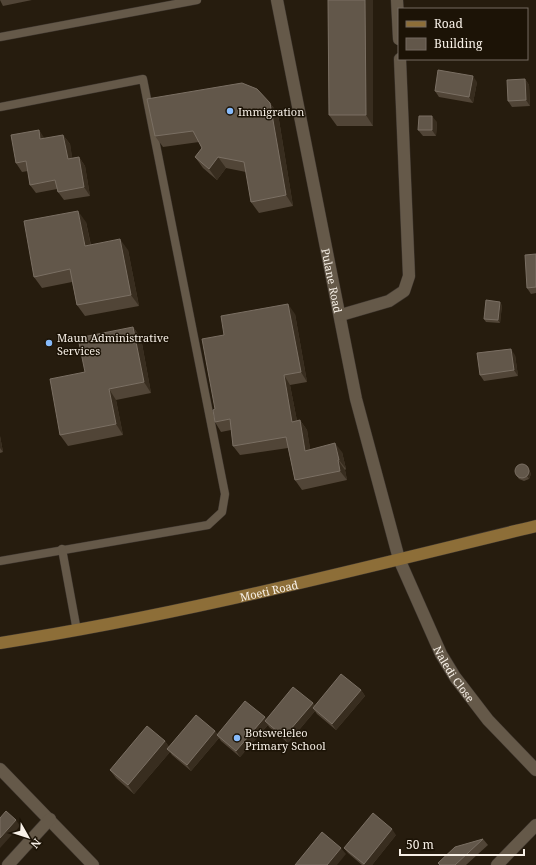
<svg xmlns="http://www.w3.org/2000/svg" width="536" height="865" viewBox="0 0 536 865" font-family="'Noto Serif',serif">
<rect width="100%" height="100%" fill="#261c0e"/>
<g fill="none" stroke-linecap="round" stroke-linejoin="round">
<g stroke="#3d352e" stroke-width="9">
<g id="lane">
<path d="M0,37L197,0"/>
<path d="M0,107L143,79L225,494L222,512L208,525L0,561"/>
<path d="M62,549L77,631"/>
</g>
</g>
<g stroke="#3d352e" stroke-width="13">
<g id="street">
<path id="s1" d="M277,0L356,399L399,559L441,654L455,677L488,720L536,770"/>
<path d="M397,0L399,39"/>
<path d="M341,315L389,301L404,291L409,276L400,59"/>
<path d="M0,769L93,865"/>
<path d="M8,865L50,819"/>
<path d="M497,865L536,825"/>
</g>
</g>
<g stroke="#3d352e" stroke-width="13">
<g id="secondary">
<path id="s2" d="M0,643C181,615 358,569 536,526"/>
</g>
</g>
<use href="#lane" stroke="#655949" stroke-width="8"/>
<use href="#street" stroke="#655949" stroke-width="12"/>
<use href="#secondary" stroke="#8d6e38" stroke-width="12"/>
</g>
<g fill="#514537">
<path d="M0,0H32L3,6Z"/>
<path d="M328,0H373V126H337L329,115Z"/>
<path d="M525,79L529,85L530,106L512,107L508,101Z"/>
<path d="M477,82L473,103L439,97L435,91Z"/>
<path d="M270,103L278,114L293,206L259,213L251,202L246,172L226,168L217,180L203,168L195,157L202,148L199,142L163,147L155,136Z"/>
<path d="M437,122L436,136H423L418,130Z"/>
<path d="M39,130L44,139L63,135L70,144L72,158L79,157L85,166L90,196L64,200L58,192L57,189L36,193L30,185L28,171L22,172L16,163Z"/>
<path d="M86,222L91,245L128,250L139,306L85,316L77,305L72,282L42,288L34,277Z"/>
<path d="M536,254V293L531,294L527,288Z"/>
<path d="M502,305L500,323L486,322L484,319Z"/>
<path d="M295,314L307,382L290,385L297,421L300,420L307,430L310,449L342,452L346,469L345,470L347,480L302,490L295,480L288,448L240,455L233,446L231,430L221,432L215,422V409L224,335Z"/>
<path d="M133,327L141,338L151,393L116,400L123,435L68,446L60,435L85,372Z"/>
<path d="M515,355L518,376L484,381L480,375Z"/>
<path d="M0,436L3,452L0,453Z"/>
<path d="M527,466L531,474L529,479L524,481L519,479L517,476Z"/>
<path d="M361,690L365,696L336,730L317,714L315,711L288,743L269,727L268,725L240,757L221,741L219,738L191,771L172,755L170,752L134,794L116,778L110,770L165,741L169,747L215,731L218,735L266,720L313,703L315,706Z"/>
<path d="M396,835L372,865H362L348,853L344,848Z"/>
<path d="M483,839L488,845L466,865H440L438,863Z"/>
</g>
<g fill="#382d1f">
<path d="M365,0H373V126L366,115Z"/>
<path d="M473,76L477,82L473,103L469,97Z"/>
<path d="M525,79L529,85L530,106L526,100Z"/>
<path d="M270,103L278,114L293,206L286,195Z"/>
<path d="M432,116L437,122L436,136L432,130Z"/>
<path d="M39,130L45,139H40Z"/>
<path d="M63,135L70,144L74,168L68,159Z"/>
<path d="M79,157L85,166L90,196L84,187Z"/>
<path d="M218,157L226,168L217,180L209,169Z"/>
<path d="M78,211L86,222L93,257L85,246Z"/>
<path d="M120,239L128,250L139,306L131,295Z"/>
<path d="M500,302L502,305L500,323L498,320Z"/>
<path d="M288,304L295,314L307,382L301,372Z"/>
<path d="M133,327L141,338L151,393L144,382Z"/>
<path d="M511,349L515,355L518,376L514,370Z"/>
<path d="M284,375L290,385L299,431L292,422Z"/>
<path d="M109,389L116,400L123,435L116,424Z"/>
<path d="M300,420L307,430L312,460L305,451Z"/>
<path d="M0,436L3,452L0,448Z"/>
<path d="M335,443L342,452L346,469L339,460Z"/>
<path d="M338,460L345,470L347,480L340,471Z"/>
<path d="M527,466L531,474L529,479L527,476Z"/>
<path d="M361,690L365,696L336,730L332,724Z"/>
<path d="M313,703L317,709L313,708L315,711L288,743L284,737Z"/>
<path d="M265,717L269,723L265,721L268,725L240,757L236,751Z"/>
<path d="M215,731L219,737L217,735L219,738L191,771L187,765Z"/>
<path d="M165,741L171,750L167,749L170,752L134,794L128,785Z"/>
<path d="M16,820L20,826L0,848V838Z"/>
<path d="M392,829L396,835L372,865H365L364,864Z"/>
<path d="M341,848L346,854L337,865H327Z"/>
</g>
<g fill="#62574a" stroke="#7a6f63">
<path d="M328,0H365L366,115H329Z"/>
<path d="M438,70L473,76L469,97L435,91Z"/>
<path d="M525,79L526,100L508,101L507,80Z"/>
<path d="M242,83L257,89L270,103L286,195L251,202L244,162L218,157L209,169L195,157L202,148L193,131L155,136L147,99Z"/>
<path d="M419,116H432V130H418Z"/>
<path d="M39,130L40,139L63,135L68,159L79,157L84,187L58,192L55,180L30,185L26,161L16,163L11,135Z"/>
<path d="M78,211L85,246L120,239L131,295L77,305L70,269L34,277L24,221Z"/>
<path d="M536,254V287L527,288L525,255Z"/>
<path d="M486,300L500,302L498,320L484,319Z"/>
<path d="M288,304L301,372L284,375L292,422L300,420L305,451L335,443L339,460H338L340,471L295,480L286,437L233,446L230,419L215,422L213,410L215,409L202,339L224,335L221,316Z"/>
<path d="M133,327L144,382L109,389L116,424L60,435L50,379L85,372L78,338Z"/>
<path d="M511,349L514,370L480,375L477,353Z"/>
<circle cx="522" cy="471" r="7"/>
<path d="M341,674L361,690L332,724L313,708Z"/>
<path d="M293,687L313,703L284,737L265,721Z"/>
<path d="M245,701L265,717L236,751L217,735Z"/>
<path d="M196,715L215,731L187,765L167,749Z"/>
<path d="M147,726L165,741L128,785L110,770Z"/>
<path d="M6,811L16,820L0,838V818Z"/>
<path d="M373,813L392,829L364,864L344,848Z"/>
<path d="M322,832L341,848L327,865H295Z"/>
<path d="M483,839L455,865H440L438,863L455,847Z"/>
</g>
<g fill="#87bbfb" stroke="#1c1306" stroke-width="1.5">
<circle cx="230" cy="111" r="4"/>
<circle cx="49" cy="343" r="4"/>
<circle cx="237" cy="738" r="4"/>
</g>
<g text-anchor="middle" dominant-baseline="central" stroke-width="3" stroke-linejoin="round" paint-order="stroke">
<g font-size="11" fill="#f7f0e7" stroke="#1c1306" text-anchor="start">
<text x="238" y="111">Immigration</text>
<text x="57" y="337">Maun Administrative<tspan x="57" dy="13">Services</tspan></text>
<text x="245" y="732">Botsweleleo<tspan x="245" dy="13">Primary School</tspan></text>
</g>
<g font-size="11" fill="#f7f0e7" stroke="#1c1306">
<text stroke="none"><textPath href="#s1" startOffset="286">Pulane Road</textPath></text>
<text stroke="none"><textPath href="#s2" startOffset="274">Moeti Road</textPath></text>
<text stroke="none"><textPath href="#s1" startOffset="700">Naledi Close</textPath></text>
</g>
</g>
<rect x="398" y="8" width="130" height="52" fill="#1c1306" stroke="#746b60"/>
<rect x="406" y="21" width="20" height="6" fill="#8d6e38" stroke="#746b60"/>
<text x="434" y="28" font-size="12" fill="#f7f0e7">Road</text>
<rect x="406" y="38" width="20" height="12" fill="#62574a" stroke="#746b60"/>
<text x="434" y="48" font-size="12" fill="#f7f0e7">Building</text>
<g transform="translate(28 837) rotate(129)" stroke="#1c1306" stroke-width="3" paint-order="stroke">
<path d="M0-3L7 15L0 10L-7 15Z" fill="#f7f0e7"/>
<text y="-6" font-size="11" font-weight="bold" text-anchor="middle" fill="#f7f0e7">N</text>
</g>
<path d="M400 849v6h124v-6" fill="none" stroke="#f7f0e7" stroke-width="2"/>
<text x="406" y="849" font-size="12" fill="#f7f0e7" stroke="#1c1306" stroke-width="3" paint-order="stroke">50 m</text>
</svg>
